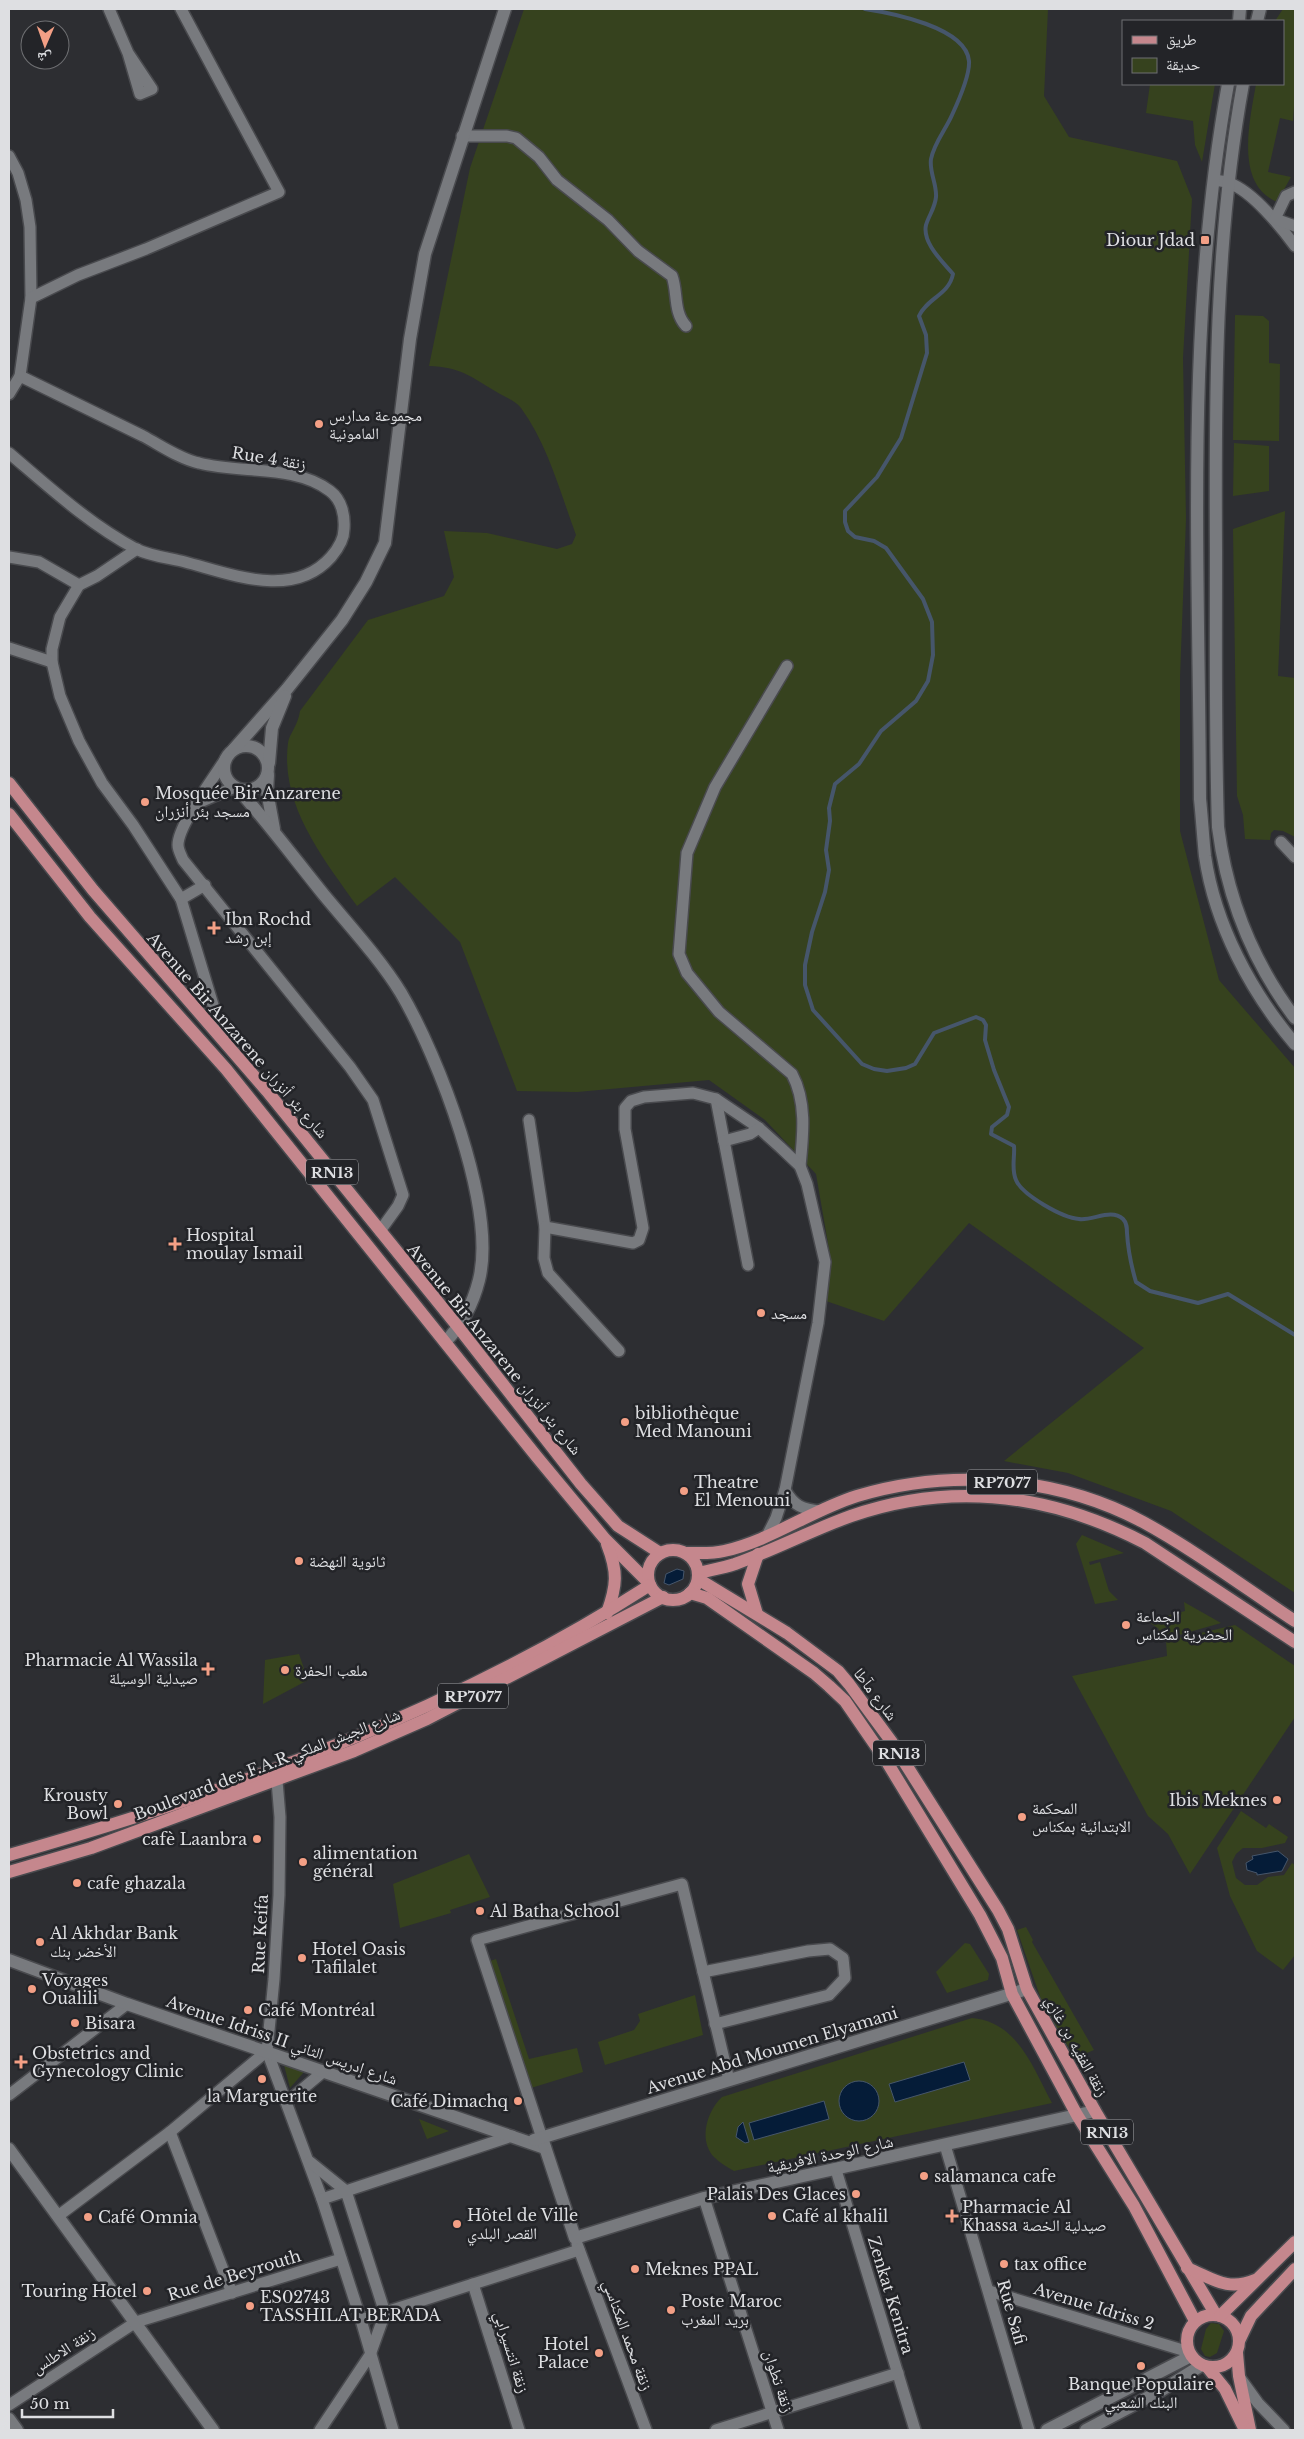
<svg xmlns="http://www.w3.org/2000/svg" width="1304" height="2439" viewBox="0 0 1304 2439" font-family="'Libre Baskerville','Noto Naskh Arabic',serif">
<rect width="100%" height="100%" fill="#2d2e32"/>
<g fill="#36421e">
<path d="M524,9H1048L1044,96L1069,137L1177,161L1192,199L1183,358L1186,519L1180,677V831L1219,980L1295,1068V1593L1171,1511L1068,1473L1004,1461L1144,1348L969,1223L884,1321L826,1301L830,1255L816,1174L765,1120L709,1080L577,1092L517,1091L460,942L395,877L357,906C323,858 280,805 288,743C289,734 298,726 300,711L368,620L444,596L454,577L444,531L487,533L557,549L572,544L576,535C560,492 548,445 521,408C515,400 504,397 495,391C470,376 460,367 429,366L470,168Z"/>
<path d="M1283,9H1295V94L1293,121L1280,118L1268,172L1291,177L1277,202C1234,184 1250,120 1256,84H1283V21H1275Z"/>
<path d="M1150,84H1215L1202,162L1195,145L1193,121L1146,113Z"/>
<path d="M1235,315L1263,316L1269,321V363L1280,364L1279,441L1233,440Z"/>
<path d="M1234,443L1269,446V491L1233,496Z"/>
<path d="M1285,511L1278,676L1295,678V837L1283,831L1274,830L1271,833L1270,840L1245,839L1243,815L1237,796L1233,529Z"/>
<path d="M1082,1535L1124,1553L1089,1562L1090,1565L1100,1562L1109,1591L1118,1600L1095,1604L1076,1544Z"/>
<path d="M1184,1602L1221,1623L1158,1641L1157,1632L1159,1629L1147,1621L1185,1611Z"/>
<path d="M1235,1625L1295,1666V1717L1190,1874L1168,1834L1148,1816L1072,1676L1167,1656L1166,1641Z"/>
<path d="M299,1654L308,1680L263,1704L265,1660Z"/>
<path d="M1241,1811L1266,1828L1269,1824L1288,1837L1285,1843L1262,1848H1243L1236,1854L1232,1862L1236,1878L1245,1885H1257L1268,1877L1284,1875L1292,1863L1295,1865V1955L1283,1970L1257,1951L1230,1896L1217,1848Z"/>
<path d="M469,1854L490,1897L450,1910L451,1913L400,1928L393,1884Z"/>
<path d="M1026,1927L1033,1940L1032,1942L1094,2050L1075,2058L1042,2002L1017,1930Z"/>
<path d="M965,1943L970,1944L989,1974L988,1980L947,1993L936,1972Z"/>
<path d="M496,1959L529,2059L577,2048L583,2072L531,2088L490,1961Z"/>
<path d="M695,1995L703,2035L605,2065L598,2042L634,2030L640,2021L638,2014Z"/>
<path d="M972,2018C1018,2022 1033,2068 1052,2103L734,2171C727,2167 720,2163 714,2157C698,2140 707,2111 722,2097Z"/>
<path d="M284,2065L304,2072L290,2088Z"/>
<path d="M419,2119L449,2131L427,2139Z"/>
<path d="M1211,2323L1219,2324L1224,2331L1217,2353L1210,2357L1205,2356L1201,2349L1206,2329Z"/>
</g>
<g fill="#051c38" stroke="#46566b">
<path d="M677,1569L684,1571L683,1579L669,1585L664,1583L666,1574Z"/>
<path d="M1278,1851L1288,1859L1282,1871L1257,1875V1873L1247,1870L1246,1863L1253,1859L1252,1856Z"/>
<path d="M964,2062L970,2080L895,2102L889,2084Z"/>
<circle cx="859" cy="2101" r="20"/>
<path d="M824,2101L829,2119L754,2140L749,2123Z"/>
<path d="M743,2122L749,2142L745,2143L736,2137L738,2127Z"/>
</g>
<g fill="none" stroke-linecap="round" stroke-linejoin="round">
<path stroke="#46566b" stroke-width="4" d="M865,9C891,13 966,27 969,61C970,74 958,102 952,115C946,129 934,143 931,159C929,172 937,184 936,197C935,208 929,215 926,225C922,243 943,262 953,274C949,295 927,298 919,316L926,335L927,353L901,438L877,477L845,511V522L848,531L855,537L874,541L886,548L923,599L932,622L933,655L928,681L916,701L881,731L859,764L835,784L829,808L830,821L826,850L829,870L825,892L812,932L805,965V985L813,1010L862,1064L874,1069L887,1071L906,1068L915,1064L934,1033L976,1017L983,1020L986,1025L985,1040L994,1070L1009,1107L1007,1115L992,1127L991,1134L1014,1146C1015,1157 1011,1169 1016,1180C1022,1195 1063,1218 1079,1219C1093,1221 1111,1208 1123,1219C1127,1223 1127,1228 1127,1233C1128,1250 1131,1265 1136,1282L1150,1291L1198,1303L1228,1294L1295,1335"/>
<g stroke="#494a4e" stroke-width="14">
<g id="street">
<path d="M109,9L128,53L140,94L152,89L128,53"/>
<path d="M462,136H507L516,138L539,157L557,180L608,220L638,251L672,276C678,292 673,312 686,326"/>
<path d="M9,156L18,173L26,200L30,227L31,298L20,376L9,394"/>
<path d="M1214,180C1219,181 1225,181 1229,183C1252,191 1281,227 1295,246"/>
<path d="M1295,192L1286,196L1275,219L1295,226"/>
<path d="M31,298L78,275L146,249L279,192L181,9"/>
<path d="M9,453C49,487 89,524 136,549C150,556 169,558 185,562C231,574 293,600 331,557C337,550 344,539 344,529C345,516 342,500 330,491C295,464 240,474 199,463C180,459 160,445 143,436C102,416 61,396 20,376"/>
<path d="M137,549L97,576L79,585L60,617L52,649V662L60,696L79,741L102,783L133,825L181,899L223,1038"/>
<path d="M9,557L39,562L79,585"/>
<path d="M9,648L52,662"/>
<path d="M787,666L715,787L687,853L679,954L687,973L719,1012L792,1074C807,1102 803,1136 800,1166"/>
<path d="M226,758C214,778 178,825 178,845C178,850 181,855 183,860L350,1067L373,1100L403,1195L398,1206L380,1231"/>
<path d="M200,802L235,787"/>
<path d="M1281,842L1295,857"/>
<path d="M181,899L205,885"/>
<path d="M716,1099L748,1265"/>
<path d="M529,1120L545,1227L633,1243L639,1240L643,1228L625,1129V1108L631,1101L644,1097L693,1093L716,1099L759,1128L780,1147L800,1166L807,1184L825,1262L818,1323L785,1490L776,1518L768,1534"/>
<path d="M724,1141L750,1134L759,1128"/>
<path d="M545,1227L544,1258L548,1273L619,1351"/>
<path d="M785,1490C794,1506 802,1509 820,1511"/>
<path d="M277,1781L280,1817L279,1895L274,1979L267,2051L322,2199"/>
<path d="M703,1972L808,1951L830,1949L843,1958L845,1978L829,1995L715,2024"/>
<path d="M9,2095L127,2004"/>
<path d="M287,2102L324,2071"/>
<path d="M170,2132L232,2293"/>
<path d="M542,2138L477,1940L682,1884L729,2080"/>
<path d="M945,2145L1029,2430"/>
<path d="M310,2162L346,2191L512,2136"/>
<path d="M836,2170L915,2430"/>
<path d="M704,2198L778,2430"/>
<path d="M58,2216L170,2132L267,2051"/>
<path d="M577,2244L646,2430"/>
<path d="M473,2284L519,2430"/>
<path d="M989,2291L1189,2352"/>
<path d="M385,2313L346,2191L322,2199L361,2320L579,2250"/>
<path d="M361,2320L393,2430"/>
<path d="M1240,2378L1258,2403L1284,2430"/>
<path d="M9,2405L136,2322L341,2259"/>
<path d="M320,2430L370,2355L385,2313"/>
<path d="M716,2430L898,2373"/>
</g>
</g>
<g stroke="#494a4e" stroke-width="15">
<g id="secondary">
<path d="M1239,21L1240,9"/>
<path d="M1257,21L1260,9"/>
<path d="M1228,84C1185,320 1199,560 1200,799C1202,818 1203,837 1205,856C1215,925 1251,992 1295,1044"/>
<path d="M1243,84C1215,238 1215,394 1216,551C1216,643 1215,735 1218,827C1227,897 1252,961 1295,1018"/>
<circle cx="246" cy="768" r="22"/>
<path d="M234,749L287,689L342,620L366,582L385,543L410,339L425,254L505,9"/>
<path d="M269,763L272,728L285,696"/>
<path d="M268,775L267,791L274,829"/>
<path d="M238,789C268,823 295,859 324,895C348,924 381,960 401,993C438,1056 497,1207 479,1280C473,1304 462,1325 445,1342"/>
<path d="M9,1960L127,2004L545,2148"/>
<path d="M542,2138L575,2238L704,2198L1095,2111"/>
<path d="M534,2140L1027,1989"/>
<path d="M9,2149L213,2430"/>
<path d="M9,2419L17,2430"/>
<path d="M1047,2430L1191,2356"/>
<path d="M1086,2430L1162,2390L1202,2365"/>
</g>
</g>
<g stroke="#494a4e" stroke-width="15">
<g id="primary">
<path d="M9,783L93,890L267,1091L459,1328L581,1484L618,1526L660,1553"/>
<path d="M9,814L90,917L226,1069L537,1457L605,1539L648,1582"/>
<circle cx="673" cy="1575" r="25"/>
<path d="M687,1553C699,1553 712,1554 724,1551C770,1541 812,1510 857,1496C950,1468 1057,1476 1143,1522C1196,1551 1245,1588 1295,1621"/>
<path d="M698,1573C710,1570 723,1568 735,1564C774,1550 812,1530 851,1516C952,1481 1051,1494 1145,1543L1295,1642"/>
<path d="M698,1579L787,1633L838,1671L849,1684L891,1741L998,1910L1008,1929L1027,1989L1095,2111L1216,2315"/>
<path d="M690,1593L707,1598L814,1673L829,1686L845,1701L887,1762L980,1915L1002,1958L1012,1994L1077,2115L1134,2206L1195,2321"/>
<path d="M607,1613C617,1585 618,1572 607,1544"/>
<path d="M757,1614L748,1584L758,1554"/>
<path d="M9,1855C232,1792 454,1711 650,1585"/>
<path d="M9,1872L91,1848L354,1751L427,1719L663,1597"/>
<path d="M1187,2268C1212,2278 1227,2292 1255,2280"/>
<circle cx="1213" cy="2341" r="26"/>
<path d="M1220,2316L1295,2242"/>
<path d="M1240,2339L1251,2316L1295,2269"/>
<path d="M1237,2353L1239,2376L1250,2430"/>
<path d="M1208,2368L1225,2389L1245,2430"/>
</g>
</g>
<use href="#street" stroke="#787a7e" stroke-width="11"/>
<use href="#secondary" stroke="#787a7e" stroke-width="12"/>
<use href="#primary" stroke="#c5878d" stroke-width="12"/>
</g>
<g fill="#f39f85" stroke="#232428" stroke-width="2">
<rect x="1200" y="235" width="10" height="10" rx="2.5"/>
<circle cx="319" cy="424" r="5"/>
<circle cx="145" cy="802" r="5"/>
<path d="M211.5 920.5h5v5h5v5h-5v5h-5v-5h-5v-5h5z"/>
<path d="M172.5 1236.5h5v5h5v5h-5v5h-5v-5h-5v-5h5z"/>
<circle cx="761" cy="1313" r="5"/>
<circle cx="625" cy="1422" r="5"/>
<circle cx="684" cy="1491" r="5"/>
<circle cx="299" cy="1561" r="5"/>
<circle cx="1126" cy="1625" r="5"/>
<path d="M205.5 1661.5h5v5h5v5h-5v5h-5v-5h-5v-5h5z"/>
<circle cx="285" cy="1670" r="5"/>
<circle cx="1277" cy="1800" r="5"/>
<circle cx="118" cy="1804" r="5"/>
<circle cx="1022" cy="1817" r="5"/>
<circle cx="257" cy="1839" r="5"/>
<circle cx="303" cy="1862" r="5"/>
<circle cx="77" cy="1883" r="5"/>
<circle cx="480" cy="1911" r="5"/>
<circle cx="40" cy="1942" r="5"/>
<circle cx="302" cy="1958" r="5"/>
<circle cx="32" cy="1989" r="5"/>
<circle cx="248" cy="2010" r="5"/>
<circle cx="75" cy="2023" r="5"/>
<path d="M18.5 2054.5h5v5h5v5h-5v5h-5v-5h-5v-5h5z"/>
<circle cx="262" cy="2079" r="5"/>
<circle cx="518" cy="2101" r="5"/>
<circle cx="924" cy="2176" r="5"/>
<circle cx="856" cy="2194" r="5"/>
<circle cx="772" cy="2216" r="5"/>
<path d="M949.5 2208.5h5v5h5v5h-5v5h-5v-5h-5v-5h5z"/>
<circle cx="88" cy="2217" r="5"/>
<circle cx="457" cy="2224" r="5"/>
<circle cx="1004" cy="2264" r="5"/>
<circle cx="635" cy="2269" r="5"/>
<circle cx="147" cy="2291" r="5"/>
<circle cx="250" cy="2306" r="5"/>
<circle cx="671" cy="2310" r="5"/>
<circle cx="599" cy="2353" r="5"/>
<circle cx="1141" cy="2366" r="5"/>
</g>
<g text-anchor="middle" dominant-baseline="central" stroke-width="5" stroke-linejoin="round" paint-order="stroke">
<g fill="#232428" stroke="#a6a7aa" stroke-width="1">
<rect x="306" y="1159.5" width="52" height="25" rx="4"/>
<rect x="967" y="1469.5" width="70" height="25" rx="4"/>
<rect x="438" y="1683.5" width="70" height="25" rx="4"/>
<rect x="873" y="1740.5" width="52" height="25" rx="4"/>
<rect x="1081" y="2119.5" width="52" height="25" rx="4"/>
</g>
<g font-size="15" font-weight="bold" fill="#dedfe2">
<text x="332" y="1172">RN13</text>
<text x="1002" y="1482">RP7077</text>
<text x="473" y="1696">RP7077</text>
<text x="899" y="1753">RN13</text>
<text x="1107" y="2132">RN13</text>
</g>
<g font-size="16" fill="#dedfe2" stroke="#232428" text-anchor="start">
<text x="1195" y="240" text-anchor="end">Diour Jdad</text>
<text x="329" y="415">مجموعة مدارس<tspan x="329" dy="18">المامونية</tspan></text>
<text x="155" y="793">Mosquée Bir Anzarene<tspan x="155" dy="18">مسجد بئر أنزران</tspan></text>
<text x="225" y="919">Ibn Rochd<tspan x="225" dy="18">إبن رشد</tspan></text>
<text x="186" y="1235">Hospital<tspan x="186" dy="18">moulay Ismail</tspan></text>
<text x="771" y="1313">مسجد</text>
<text x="635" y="1413">bibliothèque<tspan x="635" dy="18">Med Manouni</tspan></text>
<text x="694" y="1482">Theatre<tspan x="694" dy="18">El Menouni</tspan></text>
<text x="309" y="1561">ثانوية النهضة</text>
<text x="1136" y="1616">الجماعة<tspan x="1136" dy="18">الحضرية لمكناس</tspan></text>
<text x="198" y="1660" text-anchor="end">Pharmacie Al Wassila<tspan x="198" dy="18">صيدلية الوسيلة</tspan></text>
<text x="295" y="1670">ملعب الحفرة</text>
<text x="108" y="1795" text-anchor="end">Krousty<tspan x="108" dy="18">Bowl</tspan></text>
<text x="1267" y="1800" text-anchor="end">Ibis Meknes</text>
<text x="1032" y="1808">المحكمة<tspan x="1032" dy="18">الابتدائية بمكناس</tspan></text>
<text x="247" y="1839" text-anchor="end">cafè Laanbra</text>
<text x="313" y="1853">alimentation<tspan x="313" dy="18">général</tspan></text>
<text x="87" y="1883">cafe ghazala</text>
<text x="490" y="1911">Al Batha School</text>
<text x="50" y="1933">Al Akhdar Bank<tspan x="50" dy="18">الأخضر بنك</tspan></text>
<text x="312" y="1949">Hotel Oasis<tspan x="312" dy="18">Tafilalet</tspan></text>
<text x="42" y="1980">Voyages<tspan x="42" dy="18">Oualili</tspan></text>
<text x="258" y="2010">Café Montréal</text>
<text x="85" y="2023">Bisara</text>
<text x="32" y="2053">Obstetrics and<tspan x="32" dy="18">Gynecology Clinic</tspan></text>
<text x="262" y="2096" text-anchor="middle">la Marguerite</text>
<text x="508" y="2101" text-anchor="end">Café Dimachq</text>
<text x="934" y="2176">salamanca cafe</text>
<text x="846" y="2194" text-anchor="end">Palais Des Glaces</text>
<text x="962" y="2207">Pharmacie Al<tspan x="962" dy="18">Khassa صيدلية الخصة</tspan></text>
<text x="467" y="2215">Hôtel de Ville<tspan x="467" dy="18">القصر البلدي</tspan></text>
<text x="782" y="2216">Café al khalil</text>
<text x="98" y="2217">Café Omnia</text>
<text x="1014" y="2264">tax office</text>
<text x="645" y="2269">Meknes PPAL</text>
<text x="137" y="2291" text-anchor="end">Touring Hotel</text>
<text x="260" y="2297">ES02743<tspan x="260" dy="18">TASSHILAT BERADA</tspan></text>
<text x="681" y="2301">Poste Maroc<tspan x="681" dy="18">بريد المغرب</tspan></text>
<text x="589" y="2344" text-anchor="end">Hotel<tspan x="589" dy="18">Palace</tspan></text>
<text x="1141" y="2384" text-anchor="middle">Banque Populaire<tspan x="1141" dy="18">البنك الشعبي</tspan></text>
</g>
<g font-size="16" fill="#dedfe2" stroke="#232428">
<text transform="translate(269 458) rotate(9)">Rue 4 زنقة</text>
<text transform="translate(238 1035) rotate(49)">Avenue Bir Anzarene شارع بئر أنزران</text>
<text transform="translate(495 1349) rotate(51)">Avenue Bir Anzarene شارع بئر أنزران</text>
<text transform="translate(876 1694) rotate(53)">شارع مآطا</text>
<text transform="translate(267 1764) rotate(-21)">Boulevard des F.A.R شارع الجيش الملكي</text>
<text transform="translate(260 1934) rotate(-87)">Rue Keifa</text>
<text transform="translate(282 2040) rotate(19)">Avenue Idriss II شارع إدريس الثاني</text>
<text transform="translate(1077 2046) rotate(61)">زنقة الفقيه بن غازي</text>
<text transform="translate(772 2050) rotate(-17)">Avenue Abd Moumen Elyamani</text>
<text transform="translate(830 2154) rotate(-12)">شارع الوحدة الافريقية</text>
<text transform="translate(234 2275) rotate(-17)">Rue de Beyrouth</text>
<text transform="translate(891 2295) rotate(73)">Zenkat Kenitra</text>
<text transform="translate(1094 2306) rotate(17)">Avenue Idriss 2</text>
<text transform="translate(1012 2312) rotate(74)">Rue Safi</text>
<text transform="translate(628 2335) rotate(70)">زنقة محمد المكناسي</text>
<text transform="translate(63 2350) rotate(-33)">زنقة الاطلس</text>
<text transform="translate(512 2352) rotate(73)">زنقة انتسيرابي</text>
<text transform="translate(779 2381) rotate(72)">زنقة تطوان</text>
</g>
</g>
<rect width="1304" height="2439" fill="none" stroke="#dedfe2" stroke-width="20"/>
<rect x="1122" y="20" width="162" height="65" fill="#232428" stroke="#6e6f72"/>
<rect x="1132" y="36" width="25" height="8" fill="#c5878d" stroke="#6e6f72"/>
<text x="1166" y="45" font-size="15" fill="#dedfe2">طريق</text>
<rect x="1132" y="58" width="25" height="15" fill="#36421e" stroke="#6e6f72"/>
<text x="1166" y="70" font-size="15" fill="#dedfe2">حديقة</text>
<g transform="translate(45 45) rotate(182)"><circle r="24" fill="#232428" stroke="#6e6f72"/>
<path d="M0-4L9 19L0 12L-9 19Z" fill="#f39f85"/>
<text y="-8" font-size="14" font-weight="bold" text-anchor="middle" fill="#dedfe2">ش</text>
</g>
<path d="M22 2409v8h91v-8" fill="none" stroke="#dedfe2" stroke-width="2.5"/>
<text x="30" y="2409" font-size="15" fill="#dedfe2" stroke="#232428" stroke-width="4" paint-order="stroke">50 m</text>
</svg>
